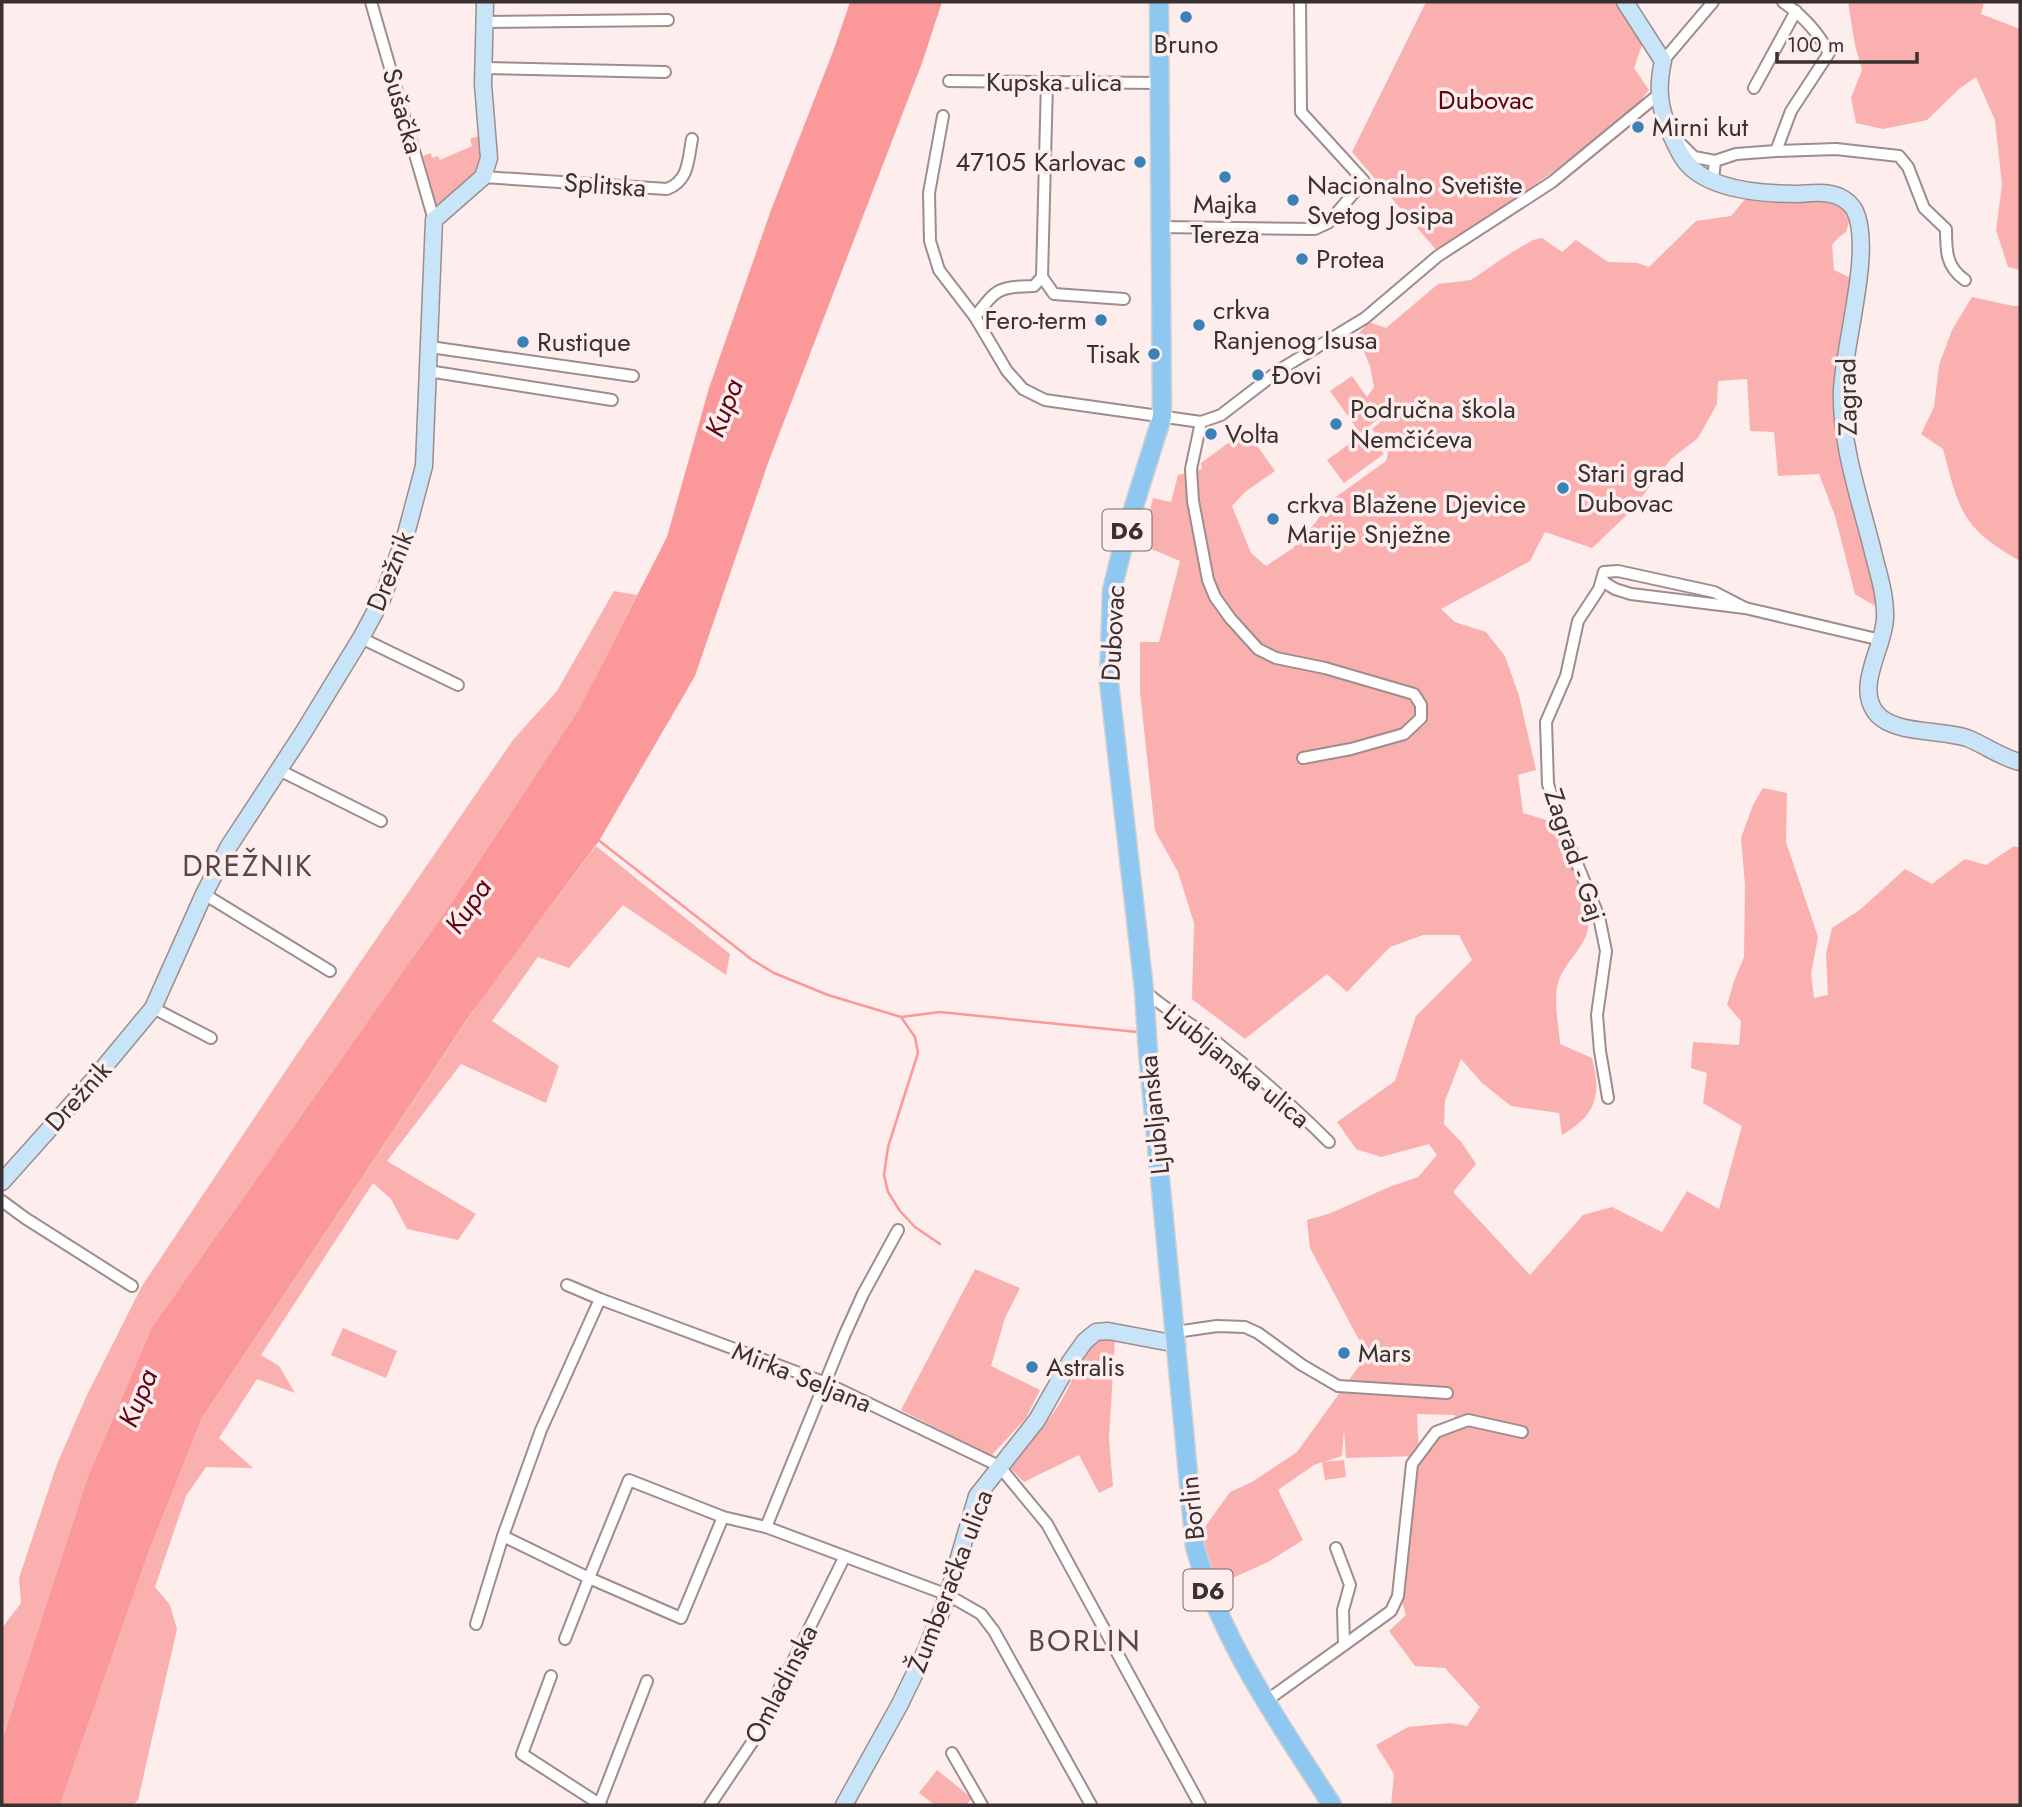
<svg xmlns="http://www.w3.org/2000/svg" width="2022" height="1807" viewBox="0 0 2022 1807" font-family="Jost,sans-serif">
<rect width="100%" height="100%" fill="#feeded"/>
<g fill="#fab0af">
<path d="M1426,2H1618L1643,42L1634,68L1649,90L1635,108L1547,176L1437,251L1352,152Z"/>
<path d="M1848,2H1984L1981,14L2020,29V270L2008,267L1996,230L2002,185L1995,120L1976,77L1959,89L1927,120L1883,129L1856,123L1851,98L1862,70L1855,45Z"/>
<path d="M482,135L483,162L474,177L442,206L435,204L423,156L431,153L432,158L438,156L440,160L472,146L470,139Z"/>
<path d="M1746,198L1840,203L1849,222L1846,232L1839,237L1832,245L1834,270L1851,278L1837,380L1880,609L1855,594L1835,516L1819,474L1778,476L1774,432L1750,431L1747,379L1718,381L1717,404L1698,438L1671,459L1631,511L1592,548L1545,532L1530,561L1441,609L1455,622L1486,632L1505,656L1519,696L1536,770L1518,775L1523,813L1553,822C1561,844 1591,908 1588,929C1584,947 1569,959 1561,975C1551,994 1559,1024 1560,1044L1592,1058C1602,1096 1596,1115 1562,1135L1559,1113L1511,1106L1482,1083L1461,1059L1445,1101L1444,1124L1462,1143L1476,1164L1453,1192L1530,1275L1583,1215L1612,1207L1662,1232L1687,1191L1719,1209L1742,1126L1703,1103L1707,1073L1691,1068L1693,1042L1739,1045L1741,1021L1727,1005L1734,981L1744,957L1745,885L1741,838L1753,805L1763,788L1787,793L1786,842L1818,937L1811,974L1814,998L1828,995L1826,954L1832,928L1861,909L1905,869L1932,884L1965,859L1986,865L2014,846L2020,848V1805H1391L1394,1774L1376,1745L1408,1727L1451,1723L1467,1726L1480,1707L1445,1668L1415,1666L1389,1631L1406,1615L1401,1598L1410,1541L1407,1517L1416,1464L1436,1434L1455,1424V1415L1417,1414L1419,1456L1346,1458L1344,1428L1342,1456L1323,1462L1344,1460L1346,1477L1325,1480L1322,1462L1314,1465L1278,1490L1303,1540L1268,1562L1217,1585L1207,1566L1200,1534L1230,1492L1252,1482L1297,1452L1367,1355L1310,1248L1307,1220L1331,1213L1389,1187L1418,1177L1437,1155L1429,1144L1381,1157L1356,1149L1337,1122L1395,1081L1416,1016L1472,960L1459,935H1423L1390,947L1347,992L1327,974L1245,1039L1192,999L1194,923L1178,872L1155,831L1140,692V642H1159L1180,561L1142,545L1153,498L1171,502L1178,475L1202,469L1201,463L1246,430L1275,471L1245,492L1232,506L1251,553L1266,566L1293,548L1316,522L1326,504L1386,461L1388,453L1372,429L1384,419L1367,397L1374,387L1370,366L1357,335L1369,322L1386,328L1438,284L1471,280L1509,254L1533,240L1542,238L1562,252L1576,240L1608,262L1637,263L1649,267L1696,221L1731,216Z"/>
<path d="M1972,297L2013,306H2020V561C1962,528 1959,511 1943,449L1921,434L1934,407L1939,365L1952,330Z"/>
<path d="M1352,376L1381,417L1360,433L1330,391Z"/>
<path d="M1367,431L1384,454L1344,483L1327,460Z"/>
<path d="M614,591L637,595L579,709L454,899L152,1327L87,1479L2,1741V1628L21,1603L19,1578L57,1464L87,1395L142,1286L295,1057L513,740L557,691Z"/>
<path d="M596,846L730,954L726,975L623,905L569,968L538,957L492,1021L559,1066L546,1103L461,1064L387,1161L476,1214L458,1240L407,1229L391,1199L373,1183L261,1355L279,1366L295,1393L257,1379L219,1438L253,1468L206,1467L186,1496L155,1587L170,1605L177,1629L138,1800L133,1805H60L149,1551L202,1418L479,1002Z"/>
<path d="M975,1269L1020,1288L1005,1318L991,1366L1040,1390L1026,1418L991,1456L901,1410Z"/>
<path d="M343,1328L397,1351L386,1378L331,1355Z"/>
<path d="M1101,1337L1115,1339L1109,1439L1113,1486L1099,1493L1079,1455L1024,1482L1008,1466C1028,1443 1052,1420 1066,1392C1079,1369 1078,1354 1101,1337Z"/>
<path d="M937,1770L972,1798L966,1805H935L919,1793Z"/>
</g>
<path fill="#fb9899" d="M850,2H942L922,63L768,463L695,676L599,841L472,1012L202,1418L149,1551L60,1805H2V1741L87,1479L152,1327L454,899L579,709L667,537L709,388L771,210L834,49Z"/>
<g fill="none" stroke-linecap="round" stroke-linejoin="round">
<g stroke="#fb9899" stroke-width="2.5">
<path d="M597,839L751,959L774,973L828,995L901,1017L915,1037L918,1053L888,1147L884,1175L888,1192L900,1211L915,1227L940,1244"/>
<path d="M901,1017L940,1012L1137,1032"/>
</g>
<g stroke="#9f8c8c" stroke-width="14">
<g id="street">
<path d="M371,2L434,220"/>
<path d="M1783,2C1802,15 1818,32 1829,53L1791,111L1776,151L1836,149L1899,156L1908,167L1924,208L1946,229C1946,251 1946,267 1965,280"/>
<path d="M484,22L668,20"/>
<path d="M1663,61L1713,2"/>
<path d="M483,68L665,72"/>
<path d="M949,81L1159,83"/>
<path d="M1754,88L1796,11"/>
<path d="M943,116L929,193L930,241L939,270L975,317L1007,371L1023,389L1045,400L1201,422L1221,415L1281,369L1365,318L1438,256L1552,182L1658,95"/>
<path d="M1679,142L1694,157L1715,161"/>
<path d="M483,177L667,189C689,181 688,160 692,139"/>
<path d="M1713,180L1715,161L1736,154L1776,151"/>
<path d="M1160,227L1315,229L1328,223L1364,181L1301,112L1300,2"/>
<path d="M1042,277L1054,294L1124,299"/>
<path d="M975,317C997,288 998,287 1034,286L1042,277L1047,82"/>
<path d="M430,347L633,376"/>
<path d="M428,371L612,400"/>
<path d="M1201,422L1191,469L1193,501L1208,580L1215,597L1230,618L1258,649L1276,658L1325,668L1414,694L1421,705V718L1404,734L1351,749L1303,758"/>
<path d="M1602,581L1615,589L1631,594L1745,608L1881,640"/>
<path d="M361,638L458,685"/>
<path d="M279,770L381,821"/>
<path d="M204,894L330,971"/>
<path d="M1144,990C1166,1011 1191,1023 1215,1041C1255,1073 1293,1106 1329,1142"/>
<path d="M153,1008L211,1038"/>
<path d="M1608,1098L1600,1051L1597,1015L1606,951L1599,917L1559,820L1548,784L1546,722L1566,676L1578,621L1599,589L1604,572L1618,571L1714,592L1745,608"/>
<path d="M2,1201L25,1218L132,1286"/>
<path d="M567,1285L600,1299"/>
<path d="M1176,1332L1217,1326L1245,1327L1258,1333L1302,1365L1338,1386L1447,1393"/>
<path d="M766,1527L844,1336L863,1294L898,1230"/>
<path d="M503,1536L589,1578L629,1480L723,1517L766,1527L948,1595L981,1614L994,1631L1091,1805"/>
<path d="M476,1624L503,1536L541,1430L600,1299L826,1383L999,1466L1047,1524L1200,1805"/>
<path d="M565,1639L589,1578L681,1618L723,1517"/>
<path d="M1344,1645L1391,1611L1398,1596L1412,1464L1436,1432L1468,1420L1522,1432"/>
<path d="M551,1676L522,1754L601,1805"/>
<path d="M1266,1701L1344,1645L1343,1610L1350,1585L1336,1548"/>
<path d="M952,1753L982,1805"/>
<path d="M599,1805L647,1681"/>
<path d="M710,1805L755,1738L844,1558"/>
</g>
</g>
<g stroke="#9f8c8c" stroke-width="19">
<g id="secondary">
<path d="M1625,2L1663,61C1657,88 1659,107 1670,133C1675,142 1678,152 1685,161C1708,191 1764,194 1798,194C1811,193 1828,191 1840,197C1846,200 1852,205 1855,211C1873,249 1844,344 1842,390C1840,445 1861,502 1874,556C1879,576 1886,597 1885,618C1884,647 1857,683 1874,710C1889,735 1941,729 1967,738C1985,745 2002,758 2020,762"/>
<path d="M2,1182L95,1078L153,1008L204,894L229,846L303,733L361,638L382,599L406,534L424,466L434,220L483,177L489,158L483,84L485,2"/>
<path d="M844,1805L900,1704L926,1650L948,1595L977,1496L1037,1420L1070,1362L1085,1341L1096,1332L1108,1331L1177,1344"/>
</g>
</g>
<g stroke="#d3d2d1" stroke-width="21">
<path id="primary" d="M1159,2L1162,417L1129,522L1112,590L1109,682L1144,990L1148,1052L1195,1547C1221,1641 1280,1724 1332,1805"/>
</g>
<use href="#street" stroke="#fff" stroke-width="10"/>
<use href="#secondary" stroke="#c7e4f8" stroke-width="16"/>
<use href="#primary" stroke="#8ec8f1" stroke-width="18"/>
</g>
<g fill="#3981b6" stroke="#feeded" stroke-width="2.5">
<circle cx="1186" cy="17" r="7"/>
<circle cx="1638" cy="127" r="7"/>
<circle cx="1140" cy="162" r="7"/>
<circle cx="1225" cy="177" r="7"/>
<circle cx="1293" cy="200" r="7"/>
<circle cx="1302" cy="259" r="7"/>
<circle cx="1101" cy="320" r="7"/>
<circle cx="1199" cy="325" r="7"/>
<circle cx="523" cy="342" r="7"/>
<circle cx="1154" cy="354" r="7"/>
<circle cx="1258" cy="375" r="7"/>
<circle cx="1336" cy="424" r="7"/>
<circle cx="1211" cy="434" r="7"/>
<circle cx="1563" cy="488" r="7"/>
<circle cx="1273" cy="519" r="7"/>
<circle cx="1344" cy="1353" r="7"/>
<circle cx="1032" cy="1367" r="7"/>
</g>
<g text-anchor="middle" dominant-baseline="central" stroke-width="7" stroke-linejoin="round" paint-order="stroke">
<g fill="#feeded" stroke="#736969" stroke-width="2">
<rect x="1102.5" y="509.5" width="49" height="41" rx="5"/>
<rect x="1183.5" y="1569.5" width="49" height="41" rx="5"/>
</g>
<g font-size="24" font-weight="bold" fill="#383130">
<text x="1127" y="530">D6</text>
<text x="1208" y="1590">D6</text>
</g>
<g font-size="26" fill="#383130" stroke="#feeded" text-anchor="start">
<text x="1186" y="44" text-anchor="middle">Bruno</text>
<text x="1652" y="127">Mirni kut</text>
<text x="1126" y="162" text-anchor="end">47105 Karlovac</text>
<text x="1307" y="185">Nacionalno Svetište<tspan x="1307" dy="30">Svetog Josipa</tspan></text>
<text x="1225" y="204" text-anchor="middle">Majka<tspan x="1225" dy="30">Tereza</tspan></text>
<text x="1316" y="259">Protea</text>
<text x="1213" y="310">crkva<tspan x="1213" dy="30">Ranjenog Isusa</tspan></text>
<text x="1087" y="320" text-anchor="end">Fero-term</text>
<text x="537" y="342">Rustique</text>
<text x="1140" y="354" text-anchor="end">Tisak</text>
<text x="1272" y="375">Đovi</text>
<text x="1350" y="409">Područna škola<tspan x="1350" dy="30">Nemčićeva</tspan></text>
<text x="1225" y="434">Volta</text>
<text x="1577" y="473">Stari grad<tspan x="1577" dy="30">Dubovac</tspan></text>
<text x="1287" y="504">crkva Blažene Djevice<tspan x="1287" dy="30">Marije Snježne</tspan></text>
<text x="1358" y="1353">Mars</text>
<text x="1046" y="1367">Astralis</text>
</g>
<g font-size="26" fill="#383130" stroke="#feeded">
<text x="1054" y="82">Kupska ulica</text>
<text transform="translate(403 111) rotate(74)">Sušačka</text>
<text transform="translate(605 185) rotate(4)">Splitska</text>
<text transform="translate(1847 397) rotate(-91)">Zagrad</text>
<text transform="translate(390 571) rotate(-68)">Drežnik</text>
<text transform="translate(1113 633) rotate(-87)">Dubovac</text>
<text transform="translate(1575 855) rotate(71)">Zagrad - Gaj</text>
<text transform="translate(1237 1066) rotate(39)">Ljubljanska ulica</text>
<text transform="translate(78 1096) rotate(-48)">Drežnik</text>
<text transform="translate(1154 1115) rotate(-96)">Ljubljanska</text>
<text transform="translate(802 1377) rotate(22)">Mirka Seljana</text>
<text transform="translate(1192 1508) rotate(-96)">Borlin</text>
<text transform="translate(950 1581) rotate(-69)">Žumberačka ulica</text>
<text transform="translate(781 1684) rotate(-63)">Omladinska</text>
</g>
<g font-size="26" fill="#5c0214" stroke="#feeded">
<text x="1486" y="100">Dubovac</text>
</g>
<g font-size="28" font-style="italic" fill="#600617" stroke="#feeded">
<text transform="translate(724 408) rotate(-69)">Kupa</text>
<text transform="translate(468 906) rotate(-56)">Kupa</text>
<text transform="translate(138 1398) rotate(-68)">Kupa</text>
</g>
<g font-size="30" letter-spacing="2" fill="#584747" stroke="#feeded">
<text x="248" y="865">DREŽNIK</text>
<text x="1085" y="1640">BORLIN</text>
</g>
</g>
<rect width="2022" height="1807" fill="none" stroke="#383130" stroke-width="7"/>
<path d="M1777 52v10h140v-10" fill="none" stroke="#383130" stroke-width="3.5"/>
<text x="1787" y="52" font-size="21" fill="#383130" stroke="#feeded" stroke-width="5" paint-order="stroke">100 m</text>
</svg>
